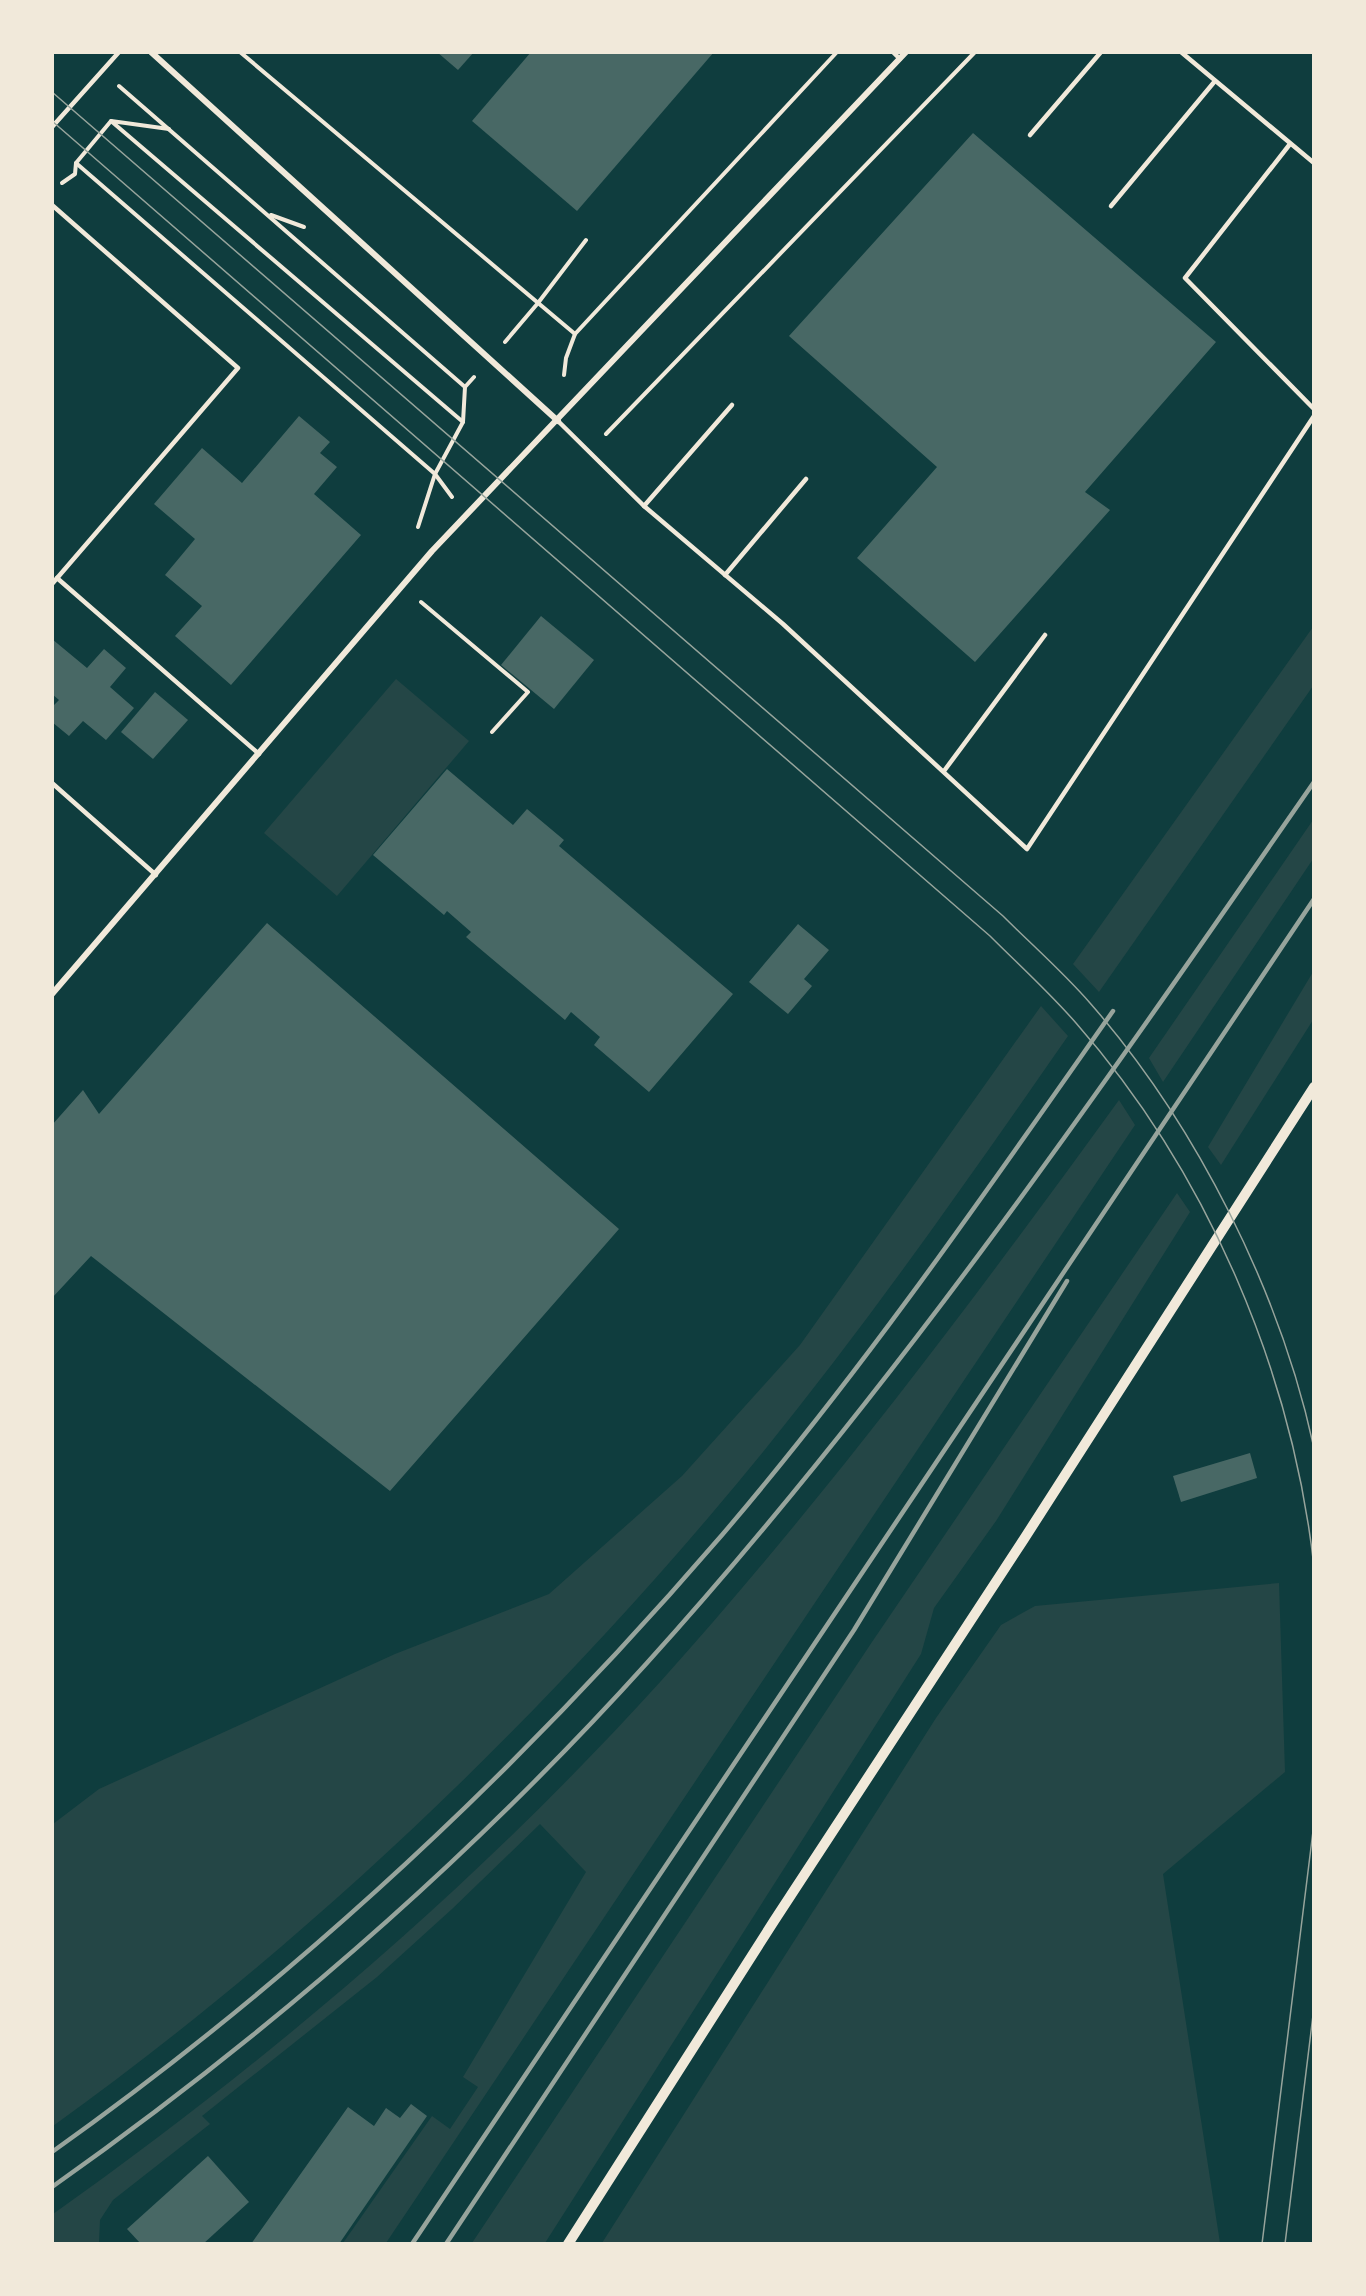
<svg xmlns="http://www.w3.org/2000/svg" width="1366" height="2296" viewBox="0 0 1366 2296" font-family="'Archivo Narrow',sans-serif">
<rect width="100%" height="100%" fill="#0f3d3e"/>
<g fill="#244646">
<path d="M1313,627V686L1099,992L1073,964Z"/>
<path d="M396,679L469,741L337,896L264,833Z"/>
<path d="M1313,820V859L1163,1082L1149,1058Z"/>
<path d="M1313,972V1020L1221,1165L1208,1147Z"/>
<path d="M1041,1006L1068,1036C954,1200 838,1366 708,1518C514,1745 295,1952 53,2126V1824L99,1789L395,1654L549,1594L682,1476L800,1345Z"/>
<path d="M1119,1100L1135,1125L386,2243H343L432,2116L450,2129L478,2087L463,2077L586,1872L540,1824L452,1909L377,1977L202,2116L210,2124L113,2200L100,2220L99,2243H53V2214C272,2059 480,1881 661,1681C826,1497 974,1300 1119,1100Z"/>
<path d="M1177,1193L1190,1212L996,1521L934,1608L921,1654L545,2243H472L872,1642Z"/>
<path d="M1279,1583L1285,1772L1163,1874L1220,2243H602L936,1718L1001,1625L1035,1606Z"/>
</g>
<g fill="#486865">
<path d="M437,52H474L458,70Z"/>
<path d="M531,52H714L577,211L472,121Z"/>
<path d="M973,133L1216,342L1085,492L1110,510L975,662L857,558L937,467L789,336Z"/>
<path d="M299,416L330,442L320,453L337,467L314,494L361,535L231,685L175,636L202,606L165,575L195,539L154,504L202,448L242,483Z"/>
<path d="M541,616L594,660L554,709L501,665Z"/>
<path d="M52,639L87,668L104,649L126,668L110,687L134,708L106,740L83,721L69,736L52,722V707L59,700L52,694Z"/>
<path d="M155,692L188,720L153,759L121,732Z"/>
<path d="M447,769L513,825L527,809L564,840L559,846L733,994L649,1092L594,1045L600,1037L571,1012L565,1020L466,937L471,932L447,911L444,915L373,855Z"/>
<path d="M267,923L619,1229L390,1491L91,1256L52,1298V1125L83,1090L99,1114Z"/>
<path d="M798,924L829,950L804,979L812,986L788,1014L749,982Z"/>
<path d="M1250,1453L1257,1478L1181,1502L1173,1476Z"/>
<path d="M411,2104L427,2116L339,2244H251L348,2107L374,2126L386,2108L400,2118Z"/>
<path d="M208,2156L249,2202L203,2244H141L127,2229Z"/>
</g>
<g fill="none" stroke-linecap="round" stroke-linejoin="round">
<g stroke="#f1e9da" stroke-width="4">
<path d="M240,52L575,334"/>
<path d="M119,86L465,387"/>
<path d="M111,121L463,422"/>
<path d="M76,163L435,474L452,497"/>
<path d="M62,183L75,174L76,163L111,121L169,129"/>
<path d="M271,215L304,227"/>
<path d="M505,342L538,303L586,240"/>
<path d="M564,375L566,358L575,334L837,52"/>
<path d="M606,434L975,52"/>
<path d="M418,527L435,474L463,422L465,387L474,377"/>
<path d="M421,602L528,692L492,732"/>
</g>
<g stroke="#f1e9da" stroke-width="4.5">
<path d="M893,52L900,59"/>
<path d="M1181,52L1314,163"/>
<path d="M52,127L119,52"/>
<path d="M1030,135L1101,52"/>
<path d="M1290,144L1185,278L1314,409"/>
<path d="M52,205L238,368L52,584"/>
<path d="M1111,206L1215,81"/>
<path d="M558,421L644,506L783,624L1027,849L1314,416"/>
<path d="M644,506L732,405"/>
<path d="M725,575L806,479"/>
<path d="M57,578L259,754"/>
<path d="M944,771L1045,635"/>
<path d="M52,783L156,875"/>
</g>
<g stroke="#f1e9da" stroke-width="6">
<path d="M151,52L558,421"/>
<path d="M52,994L432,551L906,52"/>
</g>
<path stroke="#f1e9da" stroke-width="10" d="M568,2244L774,1921L1024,1539L1314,1087"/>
<g stroke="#97a49c" stroke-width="1.5">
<path d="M52,92L1003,916C1032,945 1063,972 1090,1003C1196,1124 1280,1291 1314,1448"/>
<path d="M52,121L990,936C1018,964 1049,992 1076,1023C1207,1172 1292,1370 1314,1567"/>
<path d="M1262,2244L1314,1823"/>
<path d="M1285,2244L1314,2007"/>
</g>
<g stroke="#97a49c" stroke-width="4.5">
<path d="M52,2152C301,1975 523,1766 722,1535C864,1369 988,1189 1113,1011"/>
<path d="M52,2187C267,2035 469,1860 646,1664C894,1390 1103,1086 1314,782"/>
<path d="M412,2244L1314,899"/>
<path d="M446,2244L854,1630L1067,1281"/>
</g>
</g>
<rect width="1366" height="2296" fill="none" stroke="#f1e9da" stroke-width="108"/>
</svg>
